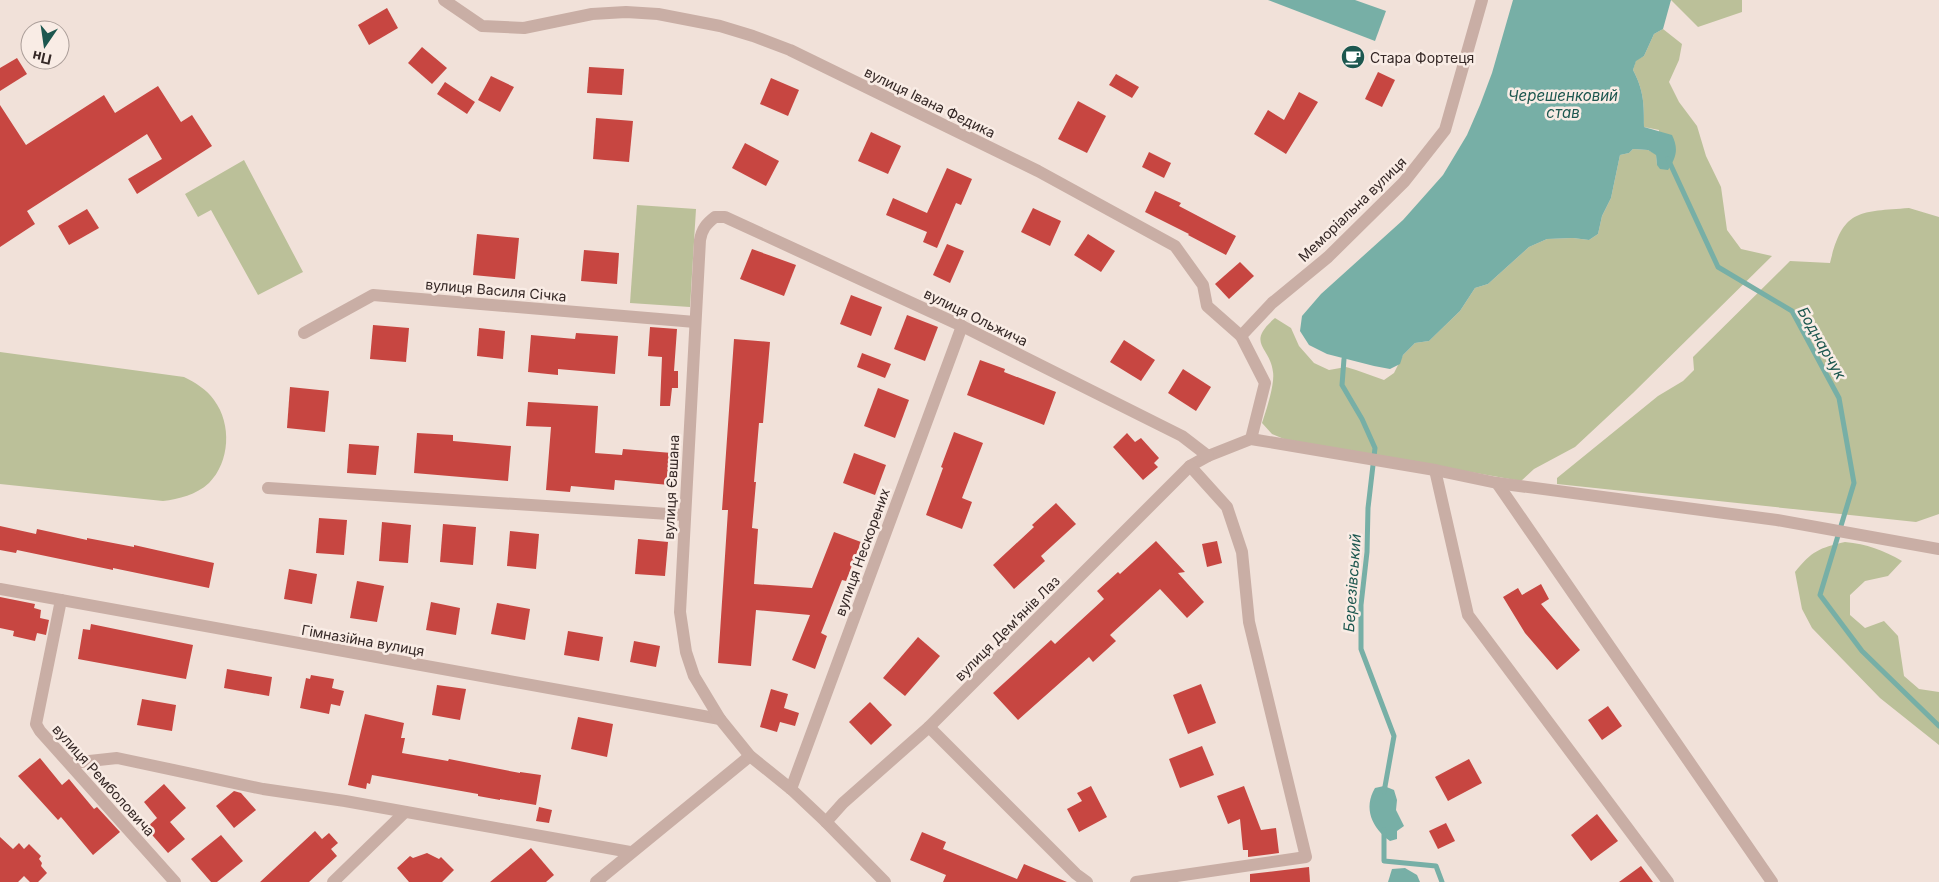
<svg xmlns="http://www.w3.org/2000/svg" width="1939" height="882" viewBox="0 0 1939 882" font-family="Inter,sans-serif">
<rect width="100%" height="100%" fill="#f1e1d9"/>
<g fill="#bbc099">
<path d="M1671,0H1742V12L1698,27Z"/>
<path d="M1663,29L1682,44L1679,60L1669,82L1679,102L1697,126L1706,156L1721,187L1727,230L1741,249L1772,256L1633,393L1575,447L1534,469L1521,481L1284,439L1272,434L1262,423C1266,411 1275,384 1273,372C1270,346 1245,344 1275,318L1291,328L1299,346L1314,363L1329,370L1346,367L1356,370L1384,380L1394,373L1403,355L1415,343L1429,341L1460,311L1475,288L1488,284L1529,247L1547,239L1573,238L1589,240L1598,234L1602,216L1611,198L1620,155L1629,153L1633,149L1648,150L1656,154L1657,165L1659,130L1644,127C1644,104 1644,91 1633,70L1636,60L1644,56L1654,34Z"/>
<path d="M244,160L303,272L258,295L211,210L198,217L185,194Z"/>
<path d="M637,205L696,209L690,307L630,303Z"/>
<path d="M1909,208L1939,217V514L1916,522L1557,484V478L1658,396L1683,381L1694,370L1693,357L1790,261L1830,263C1843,209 1858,212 1909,208Z"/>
<path d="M0,352L184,377C196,383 206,389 214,400C232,424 230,462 209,483C196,495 179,499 163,501L0,484Z"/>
<path d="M1845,542C1867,544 1883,550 1902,561L1888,576L1865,581L1850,595V615L1865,628L1884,621L1898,636L1904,676L1919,689L1939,692V745L1880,698L1812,628L1802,609L1795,572C1812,551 1819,548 1845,542Z"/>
</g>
<g fill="#77afa6">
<path d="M1268,0H1355L1386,11L1375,41Z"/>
<path d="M1513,0H1671L1663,29L1654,34L1644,56L1636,61L1633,70C1644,91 1644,104 1644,127L1672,135C1679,149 1676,158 1668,170L1660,169L1657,165L1656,155L1648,150L1633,149L1629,153L1620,155L1611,198L1602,216L1598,234L1589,240L1573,238L1547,239L1529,247L1488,284L1475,288L1460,311L1429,341L1415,343L1403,355L1400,364L1390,369L1374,366L1327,354L1309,345L1300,331L1302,316L1321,294L1403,220L1443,175L1467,135L1480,105L1492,73Z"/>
<path d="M1384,786L1394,790L1397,800L1396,810L1404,826L1397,831V839L1390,841C1372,828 1363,808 1375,788Z"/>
<path d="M1405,868L1417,875L1420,882H1388L1392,869Z"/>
</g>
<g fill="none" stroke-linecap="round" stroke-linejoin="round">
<g stroke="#77afa6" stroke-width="5">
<path d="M1668,159L1718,267L1792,311L1839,398L1854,483L1820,595L1862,651L1939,726"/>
<path d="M1344,359L1342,385L1362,419L1375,448L1368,508L1367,552L1361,605V649L1394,736L1384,792"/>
<path d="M1384,830V861L1436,866L1442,882"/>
</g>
</g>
<g fill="#c74641">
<path d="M387,8L398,28L369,45L358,25Z"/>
<path d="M422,47L447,68L432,84L408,63Z"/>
<path d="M17,58L27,74L0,91V68Z"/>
<path d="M589,67L624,69L622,95L587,93Z"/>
<path d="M1378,72L1395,80L1382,107L1365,99Z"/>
<path d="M1116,74L1139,87L1132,98L1109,85Z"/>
<path d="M491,76L514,87L500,112L478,100Z"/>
<path d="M771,78L799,90L788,116L760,104Z"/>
<path d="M445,82L475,102L467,114L437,94Z"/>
<path d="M158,86L181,122L192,115L212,146L137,194L128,179L162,159L147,134L27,211L35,224L0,247V105L26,145L104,95L115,113Z"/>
<path d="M1299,92L1318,102L1286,154L1254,134L1268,110L1284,120Z"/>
<path d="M1078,101L1106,116L1087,153L1058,139Z"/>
<path d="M596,118L633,121L629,162L593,159Z"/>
<path d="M871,132L901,146L888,174L858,161Z"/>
<path d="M745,143L779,161L766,186L732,168Z"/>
<path d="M1149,152L1171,163L1164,178L1142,167Z"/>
<path d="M947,168L972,179L961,205L956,203L937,248L923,242L927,232L886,215L893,198L927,213Z"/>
<path d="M1155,191L1181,203L1179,206L1236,236L1226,255L1188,235L1189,234L1145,212Z"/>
<path d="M1033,208L1061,221L1050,246L1021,232Z"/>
<path d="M87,209L99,228L69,245L58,226Z"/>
<path d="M477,234L519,238L515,279L473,275Z"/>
<path d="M1088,234L1115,251L1101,272L1074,255Z"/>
<path d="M947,244L964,251L950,283L933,275Z"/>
<path d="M752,249L796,265L784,296L740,279Z"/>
<path d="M584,250L619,253L617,284L581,281Z"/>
<path d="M1240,262L1254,276L1229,299L1215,284Z"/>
<path d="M851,295L882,307L871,336L840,324Z"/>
<path d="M907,315L938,327L925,361L894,349Z"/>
<path d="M373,325L409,328L406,362L370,359Z"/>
<path d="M650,327L677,329L674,371H678V388H672L670,406H660L662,357L648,356Z"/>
<path d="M479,328L505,331L503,359L477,356Z"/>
<path d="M576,333L618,336L615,374L558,369V375L528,372L531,335L575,339Z"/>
<path d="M734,339L770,342L763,423H759L754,482H756L752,528L758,529L754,584L812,588L834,532L861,542L846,581L842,580L821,633L827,636L815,669L792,660L810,615L756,610L751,666L718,663L728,510H722Z"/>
<path d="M1124,340L1155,360L1141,381L1110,362Z"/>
<path d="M862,353L891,364L885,378L857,367Z"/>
<path d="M980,360L1005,369L1004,372L1056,392L1044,425L967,395Z"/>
<path d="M1183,369L1211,387L1196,411L1168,393Z"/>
<path d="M290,387L329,391L325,432L287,428Z"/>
<path d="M878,388L909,400L895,438L864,426Z"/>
<path d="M528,402L598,406L595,453L622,455L623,449L672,453L669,485L615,480L614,490L571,486L570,492L546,490L551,427L526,426Z"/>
<path d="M954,432L983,443L962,498L972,502L962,529L926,515L943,468L941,467Z"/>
<path d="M417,433L453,435V441L511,446L508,481L414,473Z"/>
<path d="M1127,433L1135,442L1141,438L1159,458L1154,463L1158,467L1143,480L1113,447Z"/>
<path d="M349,444L379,446L376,475L347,473Z"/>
<path d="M854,453L886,465L875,495L843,483Z"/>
<path d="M1056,503L1076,524L1041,556L1045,561L1014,589L993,565L1034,527L1032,525Z"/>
<path d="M319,518L347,520L344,555L316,553Z"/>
<path d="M382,522L411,525L408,563L379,561Z"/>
<path d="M443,524L476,527L473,565L440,562Z"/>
<path d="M0,526L36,534L37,529L87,540V538L134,547V545L214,563L209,588L113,568V570L17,550L16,553L0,550Z"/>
<path d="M510,531L539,534L536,569L507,566Z"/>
<path d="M638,539L668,542L665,576L635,574Z"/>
<path d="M1156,541L1185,572L1178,573L1204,602L1187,618L1160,589L1110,635L1116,641L1093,662L1089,657L1018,720L993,693L1051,640L1055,644L1104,599L1097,591L1118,572L1120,574Z"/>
<path d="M1217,541L1222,563L1207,567L1202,544Z"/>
<path d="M289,569L317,574L312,604L284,599Z"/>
<path d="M357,581L384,586L377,622L350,618Z"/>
<path d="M1541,584L1549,599L1541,604L1580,650L1557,670L1525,633L1503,597L1518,588L1522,595Z"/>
<path d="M0,597L35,604L34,608L41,610L40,618L49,620L46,635L37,633L35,641L13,636L14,631L0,628Z"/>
<path d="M431,602L460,608L456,635L426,630Z"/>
<path d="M497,603L530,609L525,640L491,634Z"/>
<path d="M91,624L193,645L186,679L78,659L83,629L90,630Z"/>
<path d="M568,631L603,637L599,661L564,655Z"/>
<path d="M918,637L940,656L905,696L883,678Z"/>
<path d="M634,641L660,646L656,667L630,662Z"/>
<path d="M227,669L272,677L269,696L224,688Z"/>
<path d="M311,675L334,679L332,688L344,691L340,706L331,704L329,714L300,708L306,678L310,679Z"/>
<path d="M1201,684L1216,723L1188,734L1173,695Z"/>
<path d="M437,685L466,689L460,720L432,715Z"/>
<path d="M771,689L788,694L784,708L799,713L795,726L780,722L777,732L760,727Z"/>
<path d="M142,699L176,705L172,731L137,725Z"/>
<path d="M870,702L892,725L871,745L849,722Z"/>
<path d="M1608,706L1622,726L1602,740L1588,720Z"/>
<path d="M365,714L404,723L401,738H405L402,753L448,761L449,759L520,773V772L541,775L536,805L500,799V800L478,796V794L372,775L370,784L367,783L366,789L348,785Z"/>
<path d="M578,717L613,724L607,757L571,749Z"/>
<path d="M1202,746L1214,775L1180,788L1169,759Z"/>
<path d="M40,758L62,785L69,779L94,809L97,807L120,832L93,855L61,817L58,820L18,776Z"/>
<path d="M1469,759L1482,783L1448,801L1435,777Z"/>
<path d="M164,784L186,808L170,822L185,839L168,853L146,828L157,818L144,802Z"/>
<path d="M1091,786L1107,817L1079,832L1067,809L1082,801L1077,793Z"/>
<path d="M1244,786L1261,830L1276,828L1279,853L1248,857V850H1243L1240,819L1228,824L1217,796Z"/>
<path d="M234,791L241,793L256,810L234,828L216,806Z"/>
<path d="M539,807L552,810L549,823L536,821Z"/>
<path d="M1597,814L1618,841L1591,861L1571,835Z"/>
<path d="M1446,823L1455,841L1438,849L1429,831Z"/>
<path d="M315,831L322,839L329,833L338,843L331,849L337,856L309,882H260Z"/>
<path d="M922,832L946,842L943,849L1017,879L1024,864L1067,882H943L946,875L910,860Z"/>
<path d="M221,835L243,861L217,882H211L191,859Z"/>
<path d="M0,837L13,849L19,843L24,849L29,844L41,856L39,859L42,863L41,866L47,873L38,882H30L24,876L18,882H0Z"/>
<path d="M531,848L554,875L546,882H490Z"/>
<path d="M427,853L439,859L441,857L454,870L442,882H409L397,868L410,856L413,858Z"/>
<path d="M1641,866L1653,882H1619Z"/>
<path d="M1309,867L1310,882H1250V874Z"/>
</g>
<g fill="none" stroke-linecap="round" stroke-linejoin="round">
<g stroke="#c9aea5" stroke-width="12">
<path d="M444,0L482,26L524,28L592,14L626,12L658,14L720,26L753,36L790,50L1038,171L1175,246L1203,285L1207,306L1241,336L1265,383L1251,439"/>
<path d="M304,333L373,295L695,322"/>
<path d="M1241,336L1272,303L1328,257L1404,182L1445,130L1482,0"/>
<path d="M1435,470L1468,615L1668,882"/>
<path d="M1497,483L1772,882"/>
<path d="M268,488L684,515"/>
<path d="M0,589L720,719"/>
<path d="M61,600L36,724L40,731L175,882"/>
<path d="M929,727L1076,874L1087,882"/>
<path d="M71,763L117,758L263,789L345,801L630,852"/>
<path d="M791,789L962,326"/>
<path d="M826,822L843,803L929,727L1190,466L1208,456L1251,439L1435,470L1497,483L1777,520L1939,549"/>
<path d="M333,882L405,812"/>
<path d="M596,882L750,756"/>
<path d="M885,882L826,822L791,789L750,756L720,719L694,676L686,652L680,612L700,240C702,229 706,224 715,217H725L962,326L1182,436L1208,456"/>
<path d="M1136,882L1306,857L1249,622L1242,552L1227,507L1190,466"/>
</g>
</g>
<defs>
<g id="cafe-disc" transform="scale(1.25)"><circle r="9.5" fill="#1c574f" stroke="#f9ece5"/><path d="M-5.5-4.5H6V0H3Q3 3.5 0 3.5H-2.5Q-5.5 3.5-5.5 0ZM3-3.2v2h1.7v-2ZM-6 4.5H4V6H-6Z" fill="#fff"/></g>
</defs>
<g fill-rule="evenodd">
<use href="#cafe-disc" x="1353" y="57"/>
</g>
<g text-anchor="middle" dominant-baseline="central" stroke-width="5" stroke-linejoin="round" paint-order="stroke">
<g font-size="14" fill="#352826" stroke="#f9ece5" text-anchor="start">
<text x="1370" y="57">Стара Фортеця</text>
</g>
<g font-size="14" fill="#352826" stroke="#f9ece5">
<text transform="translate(930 102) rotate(26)">вулиця Івана Федика</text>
<text transform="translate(1352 209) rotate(-44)">Меморіальна вулиця</text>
<text transform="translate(496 290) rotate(5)">вулиця Василя Січка</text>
<text transform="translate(976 317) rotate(26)">вулиця Ольжича</text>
<text transform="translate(671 487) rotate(-87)">вулиця Євшана</text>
<text transform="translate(862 552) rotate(-70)">вулиця Нескорених</text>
<text transform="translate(1007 628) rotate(-45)">вулиця Демʼянів Лаз</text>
<text transform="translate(363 640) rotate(10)">Гімназійна вулиця</text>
<text transform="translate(104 780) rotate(48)">вулиця Ремболовича</text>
</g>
<g font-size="15" font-style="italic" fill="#1c574f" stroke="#f9ece5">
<text x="1563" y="95">Черешенковий<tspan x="1563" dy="17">став</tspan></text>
<text transform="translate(1822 343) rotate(60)">Боднарчук</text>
<text transform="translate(1352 583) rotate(-86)">Березівський</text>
</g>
</g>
<g transform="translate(45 45) rotate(193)"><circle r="24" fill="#f9ece5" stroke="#ab9e99"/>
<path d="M0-4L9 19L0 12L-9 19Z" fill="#1c574f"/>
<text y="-8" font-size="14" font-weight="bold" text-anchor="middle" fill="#352826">Пн</text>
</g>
</svg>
